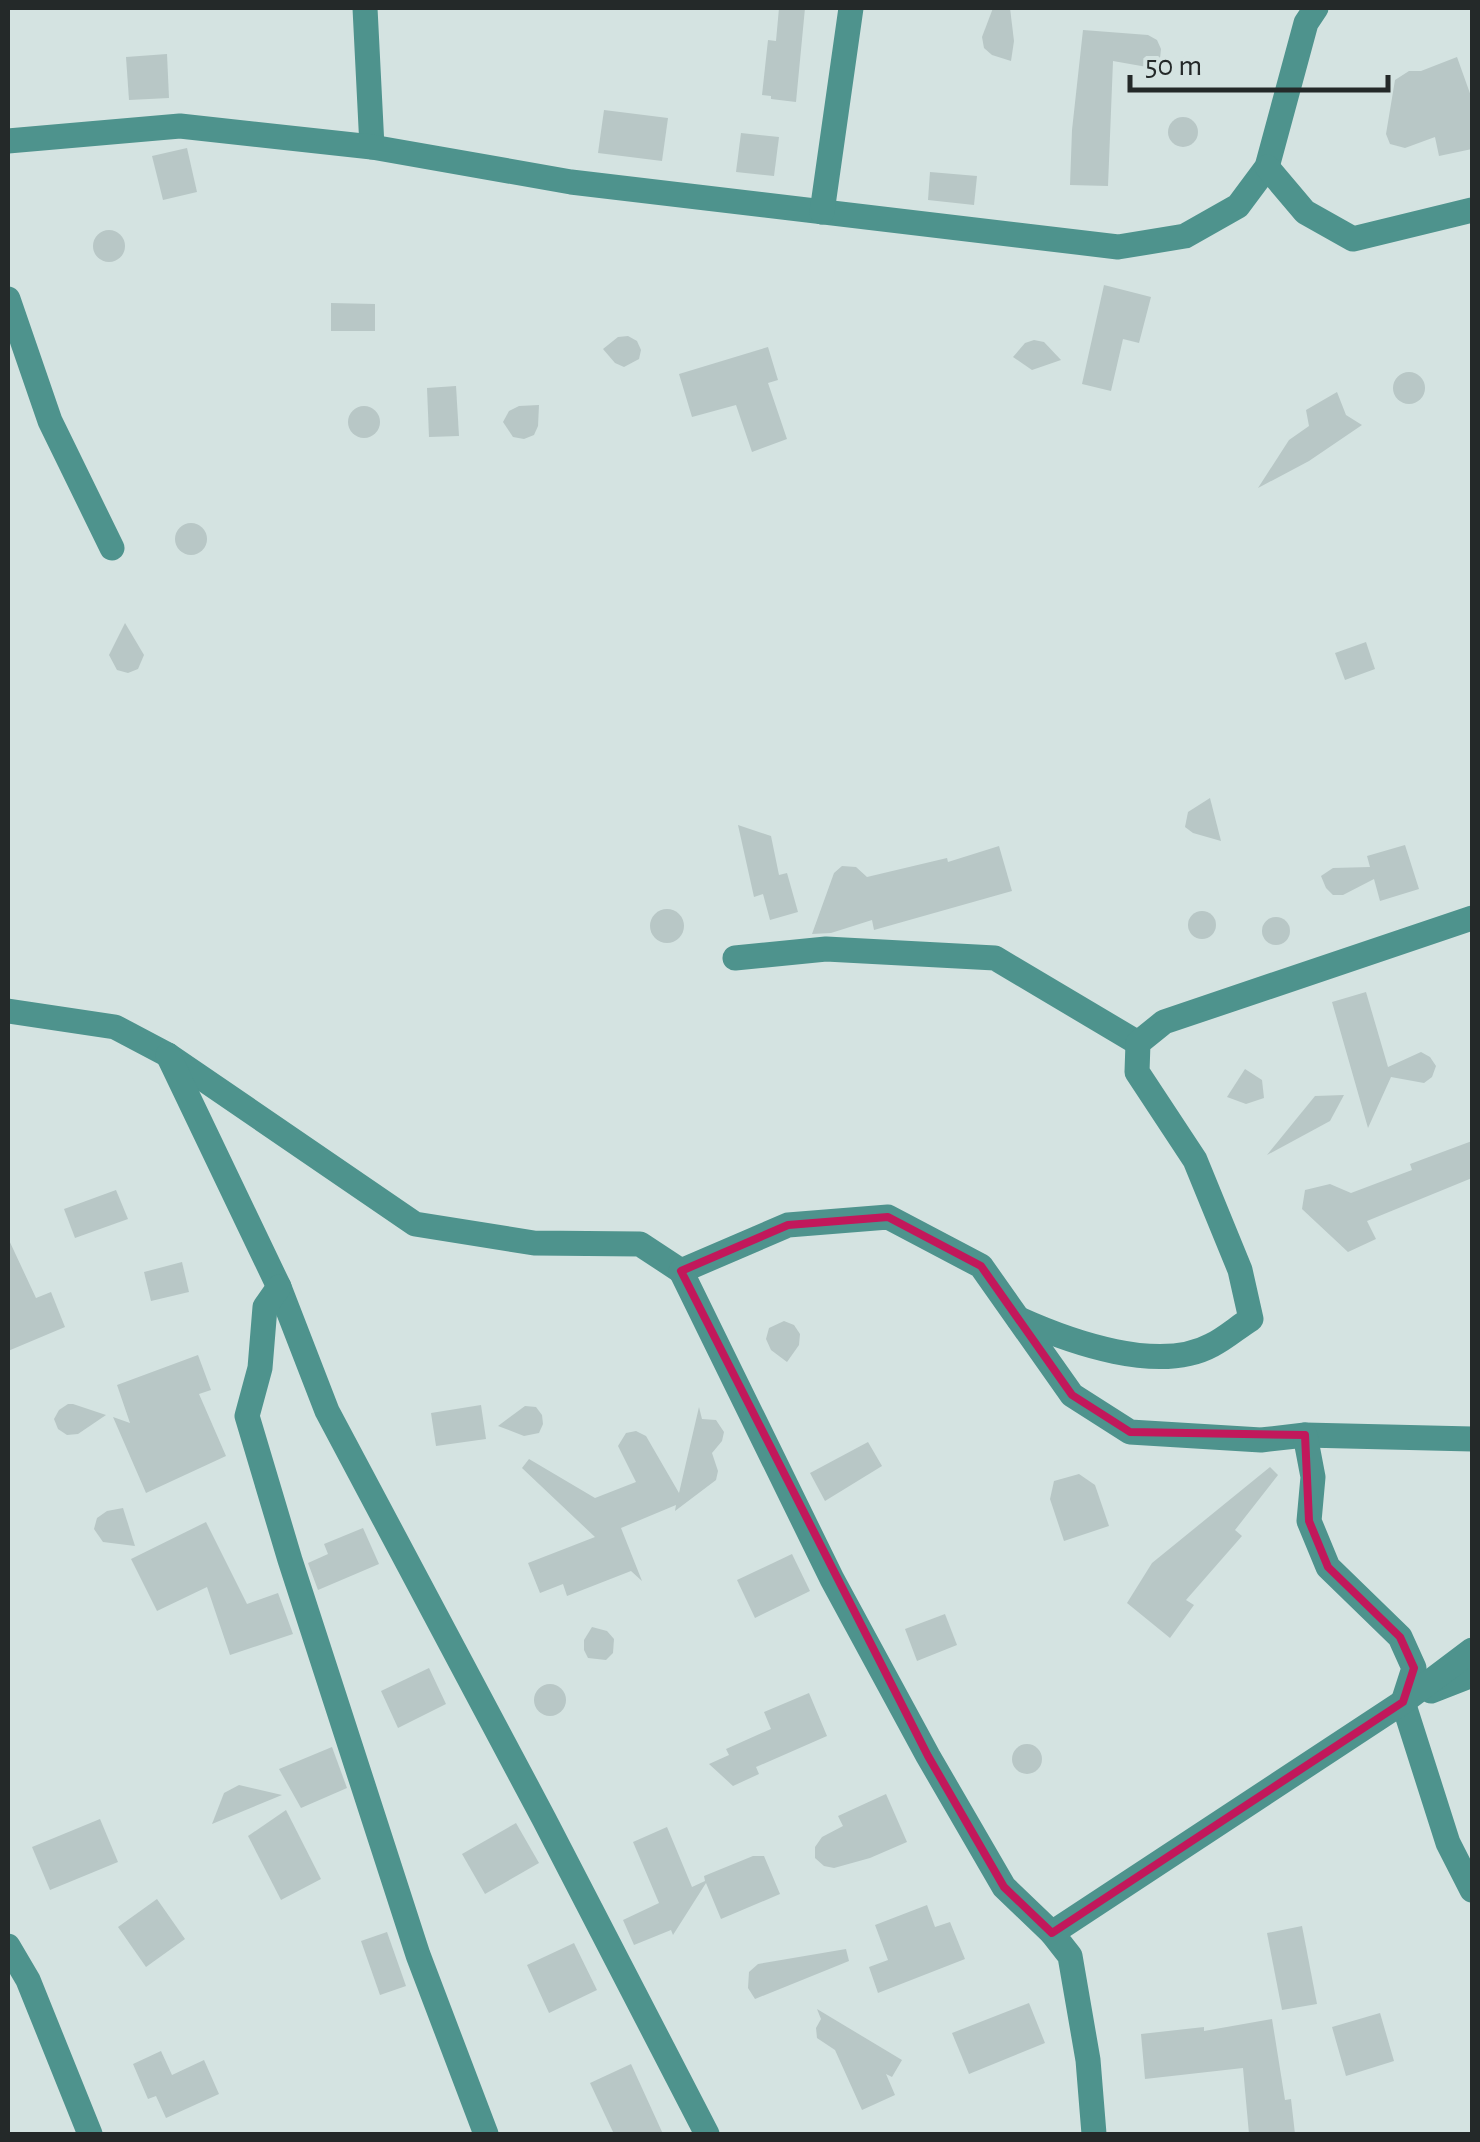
<svg xmlns="http://www.w3.org/2000/svg" width="1480" height="2142" viewBox="0 0 1480 2142" font-family="'Alegreya Sans',sans-serif">
<rect width="100%" height="100%" fill="#d4e3e1"/>
<g fill="#b8c7c6">
<path d="M779,8H805L796,102L771,99V96L762,95L768,40L776,41Z"/>
<path d="M993,8H1010L1014,41L1011,61L992,55L984,48L982,37Z"/>
<path d="M1083,30L1148,35L1157,40L1161,49L1160,59L1147,67L1113,61L1108,186L1070,185L1072,130Z"/>
<path d="M167,54L169,98L129,100L126,57Z"/>
<path d="M1457,57L1472,99V149L1439,156L1435,137L1405,148L1390,144L1386,134L1395,80L1409,71H1421Z"/>
<path d="M604,110L668,118L662,161L598,153Z"/>
<circle cx="1183" cy="132" r="15"/>
<path d="M741,133L779,137L774,176L736,172Z"/>
<path d="M187,148L197,192L163,200L152,156Z"/>
<path d="M930,172L977,176L974,205L928,200Z"/>
<circle cx="109" cy="246" r="16"/>
<path d="M1104,285L1151,297L1139,343L1123,339L1111,391L1082,384Z"/>
<path d="M331,303L375,304V331H331Z"/>
<path d="M628,336L637,341L641,350L639,359L624,367L615,363L603,349L618,337Z"/>
<path d="M1034,340L1044,342L1061,360L1032,370L1013,357L1025,343Z"/>
<path d="M768,347L778,380L768,383L787,439L752,452L736,405L692,417L679,374Z"/>
<circle cx="1409" cy="388" r="16"/>
<path d="M456,386L459,436L429,437L427,388Z"/>
<path d="M1337,392L1346,415L1362,425L1309,461L1258,488L1289,440L1309,426L1306,410Z"/>
<path d="M539,405L538,426L534,435L524,439L513,437L503,422L509,411L519,406Z"/>
<circle cx="364" cy="422" r="16"/>
<circle cx="191" cy="539" r="16"/>
<path d="M125,623L144,655L138,669L128,673L117,670L109,655Z"/>
<path d="M1366,642L1375,669L1345,680L1335,653Z"/>
<path d="M1210,798L1221,841L1193,833L1185,827L1188,812Z"/>
<path d="M738,825L771,836L779,875L787,873L798,912L770,920L763,894L754,897Z"/>
<path d="M1405,845L1419,889L1380,901L1374,879L1343,895H1333L1326,888L1321,876L1333,868L1370,867L1367,856Z"/>
<path d="M999,846L1012,891L874,930L872,920L831,933L812,934L834,873L842,866L856,867L867,877L947,858L948,862Z"/>
<circle cx="667" cy="926" r="17"/>
<circle cx="1202" cy="925" r="14"/>
<circle cx="1276" cy="931" r="14"/>
<path d="M1366,992L1388,1067L1421,1052L1430,1057L1436,1066L1432,1077L1424,1083L1391,1077L1368,1128L1332,1002Z"/>
<path d="M1245,1069L1262,1080L1264,1098L1246,1104L1227,1097Z"/>
<path d="M1344,1095L1330,1121L1267,1155L1315,1096Z"/>
<path d="M1472,1141V1178L1367,1221L1376,1239L1348,1252L1302,1209L1305,1190L1330,1184L1351,1193L1412,1170L1410,1164Z"/>
<path d="M116,1190L128,1219L75,1238L64,1209Z"/>
<path d="M8,1238L36,1298L51,1292L65,1327L8,1351Z"/>
<path d="M182,1262L189,1292L151,1301L144,1272Z"/>
<path d="M784,1321L794,1325L800,1334L799,1345L787,1362L771,1350L766,1339L769,1328Z"/>
<path d="M198,1355L211,1390L199,1394L226,1456L146,1493L113,1417L130,1423L117,1385Z"/>
<path d="M68,1404H73L106,1415L78,1434L67,1435L58,1429L54,1419L59,1410Z"/>
<path d="M481,1405L486,1439L436,1446L431,1413Z"/>
<path d="M525,1406L536,1407L542,1415L543,1424L539,1433L524,1436L498,1426Z"/>
<path d="M699,1407L702,1419L716,1420L724,1432L722,1441L712,1453L718,1471L716,1480L675,1511L676,1505L621,1528L642,1581L631,1571L567,1596L563,1584L540,1593L528,1563L595,1537L522,1468L529,1459L595,1498L636,1482L618,1446L626,1433L636,1431L646,1436L679,1493Z"/>
<path d="M868,1442L882,1466L825,1501L810,1473Z"/>
<path d="M1270,1467L1278,1475L1235,1530L1242,1536L1186,1600L1194,1605L1170,1638L1127,1603L1152,1563Z"/>
<path d="M1079,1474L1095,1485L1109,1526L1064,1541L1050,1499L1054,1481Z"/>
<path d="M123,1508L135,1546L103,1542L94,1529L97,1518L107,1511Z"/>
<path d="M206,1522L247,1604L278,1593L293,1634L230,1655L207,1587L157,1611L131,1559Z"/>
<path d="M363,1528L379,1564L318,1590L308,1563L328,1554L324,1544Z"/>
<path d="M792,1554L810,1591L755,1618L737,1580Z"/>
<path d="M945,1614L957,1645L917,1661L905,1629Z"/>
<path d="M592,1627L607,1631L614,1639L613,1653L606,1660L588,1658L584,1650V1640Z"/>
<path d="M429,1668L446,1704L398,1728L381,1691Z"/>
<circle cx="550" cy="1700" r="16"/>
<path d="M809,1693L827,1736L756,1767L759,1774L733,1786L709,1764L729,1755L726,1749L771,1729L764,1712Z"/>
<circle cx="1027" cy="1759" r="15"/>
<path d="M332,1747L347,1788L301,1808L279,1769Z"/>
<path d="M239,1785L282,1795L212,1824L224,1793Z"/>
<path d="M886,1794L907,1842L870,1858L834,1868L824,1866L815,1858V1847L822,1837L843,1826L838,1816Z"/>
<path d="M286,1810L321,1879L281,1900L248,1836Z"/>
<path d="M100,1819L118,1862L50,1890L32,1847Z"/>
<path d="M516,1823L539,1863L485,1894L462,1854Z"/>
<path d="M667,1827L692,1887L705,1881L704,1876L753,1856H764L780,1894L721,1919L706,1883L673,1935L671,1930L634,1945L623,1920L659,1903L633,1842Z"/>
<path d="M157,1899L185,1939L146,1967L118,1927Z"/>
<path d="M927,1905L935,1927L950,1922L965,1959L878,1993L869,1967L888,1960L875,1925Z"/>
<path d="M1302,1926L1317,2004L1282,2010L1267,1933Z"/>
<path d="M387,1932L406,1986L380,1995L361,1941Z"/>
<path d="M574,1943L597,1990L549,2013L527,1965Z"/>
<path d="M846,1949L849,1961L755,1999L748,1988L749,1972L758,1964Z"/>
<path d="M1029,2003L1045,2043L969,2074L952,2033Z"/>
<path d="M817,2009L902,2060L892,2077L886,2074L895,2095L862,2110L835,2050L817,2038L816,2028L821,2019Z"/>
<path d="M1380,2013L1394,2061L1346,2076L1332,2027Z"/>
<path d="M1272,2019L1285,2100L1291,2099L1295,2134H1249L1243,2068L1145,2079L1141,2034L1204,2027V2031Z"/>
<path d="M161,2051L172,2075L204,2060L219,2094L166,2118L156,2096L148,2099L133,2064Z"/>
<path d="M631,2064L663,2134H614L590,2083Z"/>
</g>
<g fill="none" stroke-linecap="round" stroke-linejoin="round">
<g stroke="#4e938d" stroke-width="25">
<path d="M365,8L372,147"/>
<path d="M8,141L180,126L372,147L571,182L1118,247L1185,236L1238,206L1267,167L1306,23L1316,8"/>
<path d="M1267,167L1305,212L1353,239L1472,210"/>
<path d="M822,212L851,8"/>
<path d="M8,299L50,421L112,548"/>
<path d="M735,958L826,949L995,958L1138,1043"/>
<path d="M8,1011L115,1027L168,1055L415,1224L534,1243L640,1244L681,1271L788,1225L888,1217L981,1266L1072,1395L1130,1432L1261,1440L1305,1435L1472,1439"/>
<path d="M168,1055L279,1287L327,1411L544,1819L707,2134"/>
<path d="M681,1271L832,1579L928,1756L1004,1887L1052,1933"/>
<path d="M279,1287L265,1307L260,1368L247,1416L290,1560L418,1955L486,2134"/>
<path d="M1019,1319C1070,1342 1159,1374 1212,1345C1226,1338 1238,1327 1251,1319L1240,1270L1195,1160L1137,1072L1138,1043L1164,1022L1472,918"/>
<path d="M1305,1435L1313,1477L1309,1521L1328,1567L1400,1637L1414,1668L1403,1702L1448,1843L1472,1890"/>
<path d="M1431,1691L1472,1675"/>
<path d="M8,1946L28,1980L90,2134"/>
<path d="M1094,2134L1088,2060L1070,1956L1052,1933L1403,1702L1472,1650"/>
</g>
</g>
<path fill="none" stroke="#c2185b" stroke-width="8" stroke-linejoin="round" d="M888,1217L981,1266L1072,1395L1130,1432L1305,1435L1309,1521L1328,1567L1400,1637L1414,1668L1403,1702L1052,1933L1004,1887L928,1756L681,1271L788,1225Z"/>
<rect width="1480" height="2142" fill="none" stroke="#242929" stroke-width="20"/>
<path d="M1130 75v15h258v-15" fill="none" stroke="#242929" stroke-width="5"/>
<text x="1145" y="75" font-size="30" fill="#242929" stroke="#d4e3e1" stroke-width="8" paint-order="stroke">50 m</text>
</svg>
